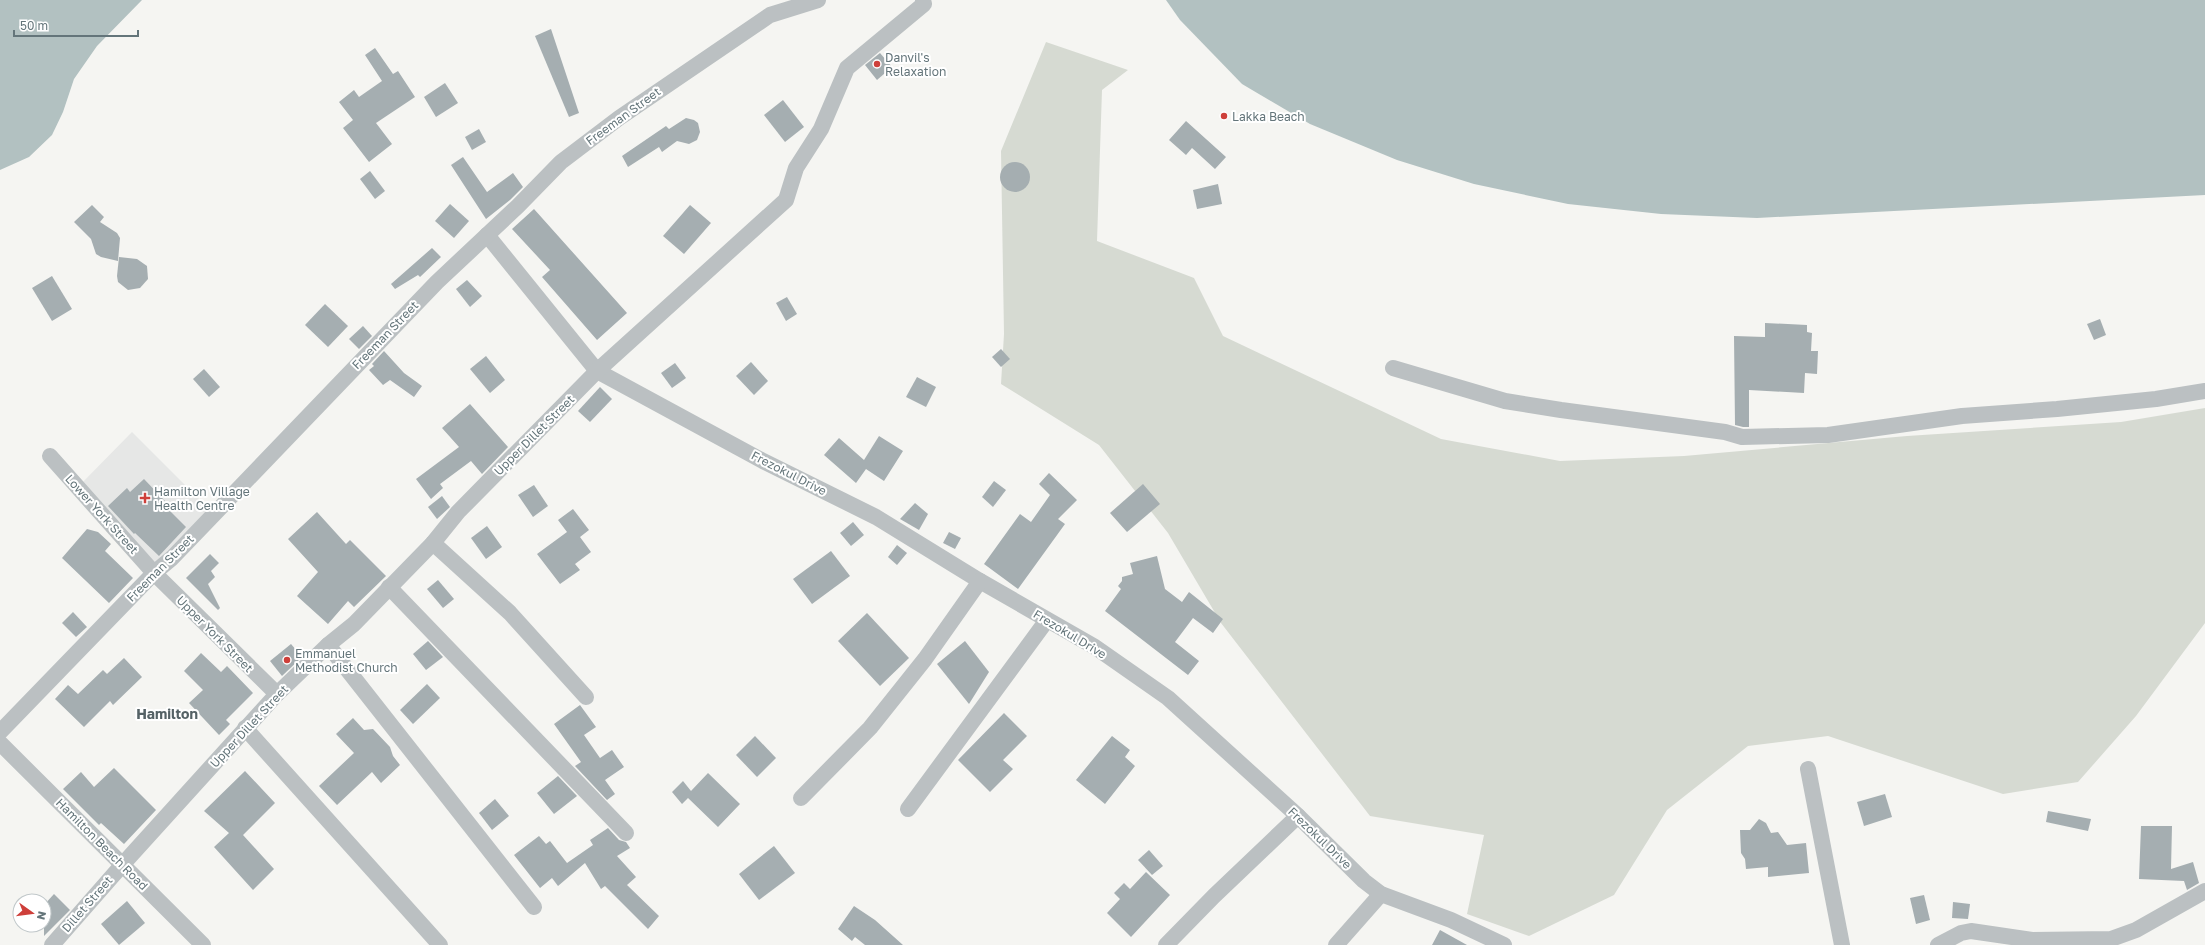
<svg xmlns="http://www.w3.org/2000/svg" width="2205" height="945" viewBox="0 0 2205 945" font-family="'Golos Text',sans-serif">
<rect width="100%" height="100%" fill="#f5f5f2"/>
<path fill="#e6e7e6" d="M132,432L211,511L157,565L80,485Z"/>
<path fill="#d6dad2" d="M1046,42L1128,70L1102,90L1097,241L1194,278L1223,336L1441,439L1560,461L1684,456L1907,436L2121,422L2205,408V623L2136,716L2078,782L2003,794L1828,736L1748,746L1667,810L1614,895L1529,936L1467,914L1484,835L1370,816L1221,623L1168,533L1099,445L1001,384L1004,334L1001,151Z"/>
<g fill="#b2c1c1">
<path d="M0,0H142L97,46L74,79L63,112L52,135L29,157L0,170Z"/>
<path d="M1166,0H2205V195L1757,218L1661,214L1568,204L1474,184L1397,160L1310,124L1242,84L1180,20Z"/>
</g>
<g fill="#a5aeb1">
<path d="M551,29L579,113L569,117L535,36Z"/>
<path d="M375,48L393,74L398,71L415,97L376,123L392,144L369,162L343,128L353,120L339,102L354,90L359,97L382,81L365,55Z"/>
<path d="M880,53L892,67L877,80L865,65Z"/>
<path d="M445,83L458,103L436,117L424,97Z"/>
<path d="M783,100L804,127L785,142L764,115Z"/>
<path d="M686,118L694,120L698,123L700,132L697,140L689,144L677,141L662,152L659,147L628,167L622,156L666,126L669,129Z"/>
<path d="M1186,121L1226,157L1215,169L1192,148L1186,155L1169,140Z"/>
<path d="M479,129L486,142L472,150L465,137Z"/>
<path d="M463,157L487,192L513,173L523,187L510,200L486,219L451,165Z"/>
<circle cx="1015" cy="177" r="15"/>
<path d="M370,171L385,191L375,199L360,179Z"/>
<path d="M1218,184L1222,204L1197,209L1193,190Z"/>
<path d="M450,204L469,221L454,238L435,221Z"/>
<path d="M92,205L104,217L100,222L117,233L120,238L118,261L101,257L96,254L91,239L74,222Z"/>
<path d="M690,205L711,223L684,254L663,236Z"/>
<path d="M534,209L627,313L597,340L542,277L550,270L512,229Z"/>
<path d="M432,248L441,257L420,277L418,275L395,289L391,284Z"/>
<path d="M119,257L137,259L147,266L148,279L140,288L128,290L118,282L117,276Z"/>
<path d="M52,276L72,309L52,321L32,288Z"/>
<path d="M467,280L482,296L470,307L456,289Z"/>
<path d="M787,297L797,314L786,321L776,303Z"/>
<path d="M325,304L348,326L328,347L305,325Z"/>
<path d="M2100,319L2106,335L2094,340L2087,324Z"/>
<path d="M1765,323L1807,325V332L1812,333L1811,351H1818L1817,374L1805,373L1804,393L1749,390V427H1743L1735,425L1734,336L1765,337Z"/>
<path d="M363,326L372,336L359,349L349,339Z"/>
<path d="M1001,349L1010,359L1001,367L992,357Z"/>
<path d="M384,351L404,373L422,386L414,397L390,380L383,385L369,370L374,366L372,364Z"/>
<path d="M486,356L505,380L490,393L470,369Z"/>
<path d="M751,362L768,381L754,395L736,376Z"/>
<path d="M675,363L686,378L672,388L661,373Z"/>
<path d="M204,369L220,387L209,397L193,379Z"/>
<path d="M917,377L936,387L926,407L906,397Z"/>
<path d="M600,387L612,399L590,422L578,411Z"/>
<path d="M470,404L508,447L482,474L471,461L440,484L443,488L431,499L416,479L459,447L442,428Z"/>
<path d="M879,436L903,451L884,481L866,469L856,483L824,455L839,438L864,460Z"/>
<path d="M1049,473L1077,500L1058,519L1065,524L1018,589L984,564L1020,514L1031,522L1050,495L1039,484Z"/>
<path d="M144,479L165,501L162,503L186,527L159,556L135,533L134,534L108,506L127,488L130,492Z"/>
<path d="M994,481L1006,490L993,507L982,497Z"/>
<path d="M1143,484L1160,504L1127,532L1110,513Z"/>
<path d="M534,485L548,506L533,517L518,495Z"/>
<path d="M442,496L450,507L437,519L428,507Z"/>
<path d="M915,503L928,514L919,530L900,519Z"/>
<path d="M573,509L589,530L580,537L591,552L575,564L580,570L560,584L537,554L567,532L558,520Z"/>
<path d="M317,512L346,544L350,540L386,576L354,607L348,601L328,624L297,596L318,572L288,539Z"/>
<path d="M853,522L864,535L851,546L840,533Z"/>
<path d="M487,526L502,547L486,559L471,538Z"/>
<path d="M87,529L98,532L111,544L105,551L133,578L109,603L62,558Z"/>
<path d="M949,532L961,538L955,549L943,543Z"/>
<path d="M897,545L907,553L897,565L888,557Z"/>
<path d="M831,551L850,576L812,604L793,579Z"/>
<path d="M210,554L219,563L211,571L215,577L208,584L220,608L218,610L186,578Z"/>
<path d="M1157,556L1165,589L1182,602L1189,592L1223,619L1213,633L1193,618L1175,642L1199,661L1188,675L1105,611L1121,589L1118,586L1122,581V577L1133,574L1130,563Z"/>
<path d="M438,580L454,599L443,608L427,589Z"/>
<path d="M73,612L87,627L76,637L62,623Z"/>
<path d="M867,613L909,658L880,686L838,641Z"/>
<path d="M428,641L443,657L426,670L413,654Z"/>
<path d="M965,641L989,672L969,704L937,664Z"/>
<path d="M291,644L302,657L282,676L270,661Z"/>
<path d="M201,653L221,672L227,666L253,693L226,720L230,724L219,735L189,703L203,690L184,671Z"/>
<path d="M124,658L142,677L113,705L110,701L84,727L55,699L68,685L78,694L103,670L107,674Z"/>
<path d="M427,684L440,698L413,724L400,710Z"/>
<path d="M580,705L596,727L584,735L600,758L612,750L624,767L605,780L615,794L607,800L575,766L581,762L554,724Z"/>
<path d="M1004,713L1027,736L1003,760L1013,769L990,792L958,760Z"/>
<path d="M353,718L364,730L373,729L390,747L393,756L400,765L381,783L372,772L337,805L319,786L354,753L336,734Z"/>
<path d="M755,736L776,758L757,777L736,755Z"/>
<path d="M1112,736L1130,750L1125,757L1135,766L1105,804L1076,780Z"/>
<path d="M114,768L156,810L124,844L101,823L99,825L63,789L81,772L94,787Z"/>
<path d="M245,771L275,803L243,835L274,869L253,890L214,847L229,833L204,811Z"/>
<path d="M708,773L740,804L718,827L688,798L682,804L672,792L683,781L691,791Z"/>
<path d="M558,776L577,796L554,814L537,793Z"/>
<path d="M1885,794L1892,817L1864,826L1857,802Z"/>
<path d="M495,799L509,816L492,830L479,813Z"/>
<path d="M2048,811L2091,819L2088,831L2046,822Z"/>
<path d="M1759,819L1766,823L1771,833L1778,832L1787,845L1806,843L1809,873L1768,877V867L1746,869L1745,859L1741,853L1740,830H1750Z"/>
<path d="M2141,826H2172L2171,869L2193,862L2199,883L2187,890L2184,881L2139,879Z"/>
<path d="M608,828L619,840L626,842L630,848L617,856L636,877L627,885L659,916L648,929L605,886L601,889L585,863L558,886L552,878L540,888L514,855L539,836L546,844L550,841L567,863L593,845L590,840Z"/>
<path d="M774,846L795,873L759,900L739,874Z"/>
<path d="M1149,850L1163,866L1152,875L1138,860Z"/>
<path d="M1146,872L1170,895L1131,937L1107,913L1120,899L1114,893L1124,883L1130,889Z"/>
<path d="M54,894L70,910L44,936V905Z"/>
<path d="M1924,895L1930,920L1916,924L1910,898Z"/>
<path d="M127,901L145,923L119,945L101,924Z"/>
<path d="M1953,902L1970,904L1968,919L1952,918Z"/>
<path d="M854,906L875,920L903,945H865L855,937L852,941L838,929Z"/>
<path d="M1440,930L1467,945H1432Z"/>
</g>
<g fill="none" stroke-linecap="round" stroke-linejoin="round">
<g stroke="#bbc0c2" stroke-width="16">
<path d="M487,235L597,371L763,461L876,517L980,581L1095,647L1168,698L1298,816L1364,881L1381,894L1451,920L1504,945"/>
<path d="M1393,368L1505,401L1561,410L1725,432L1742,437L1828,435L1962,416L2057,409L2156,399L2205,391"/>
<path d="M50,456L154,573L277,694"/>
<path d="M433,543L510,613L586,697"/>
<path d="M389,587L626,833"/>
<path d="M328,645L534,907"/>
<path d="M245,728L440,945"/>
<path d="M0,732L154,573L172,558L437,282L518,206L561,162L619,118L770,15L818,0"/>
<path d="M0,743L203,945"/>
<path d="M1808,769L1842,945"/>
<path d="M801,798L870,728L925,659L980,581"/>
<path d="M908,809L1047,620"/>
<path d="M52,945L123,864L277,694L328,645L354,624L433,543L458,512L597,371L786,200L796,168L821,129L847,68L924,4L923,0"/>
<path d="M1166,945L1214,896L1298,816"/>
<path d="M1336,945L1381,894"/>
<path d="M1938,945L1961,933L1971,931L2032,940L2111,939L2136,930L2205,891"/>
</g>
</g>
<g fill="#ce3f3a" stroke="#fff" stroke-width="1.5">
<circle cx="877" cy="64" r="4"/>
<circle cx="1224" cy="116" r="4"/>
<path d="M143 492h4v4h4v4h-4v4h-4v-4h-4v-4h4z"/>
<circle cx="287" cy="660" r="4"/>
</g>
<g text-anchor="middle" dominant-baseline="central" stroke-width="4" stroke-linejoin="round" paint-order="stroke">
<g font-size="12" fill="#64757a" stroke="#fff" text-anchor="start">
<text x="885" y="57">Danvil's<tspan x="885" dy="14">Relaxation</tspan></text>
<text x="1232" y="116">Lakka Beach</text>
<text x="154" y="491">Hamilton Village<tspan x="154" dy="14">Health Centre</tspan></text>
<text x="295" y="653">Emmanuel<tspan x="295" dy="14">Methodist Church</tspan></text>
</g>
<g font-size="12" fill="#64757a" stroke="#fff">
<text transform="translate(623 116) rotate(-36)">Freeman Street</text>
<text transform="translate(385 335) rotate(-46)">Freeman Street</text>
<text transform="translate(534 435) rotate(-45)">Upper Dillet Street</text>
<text transform="translate(789 473) rotate(27)">Frezokul Drive</text>
<text transform="translate(102 514) rotate(48)">Lower York Street</text>
<text transform="translate(160 568) rotate(-45)">Freeman Street</text>
<text transform="translate(215 634) rotate(45)">Upper York Street</text>
<text transform="translate(1070 634) rotate(31)">Frezokul Drive</text>
<text transform="translate(249 726) rotate(-47)">Upper Dillet Street</text>
<text transform="translate(1320 838) rotate(44)">Frezokul Drive</text>
<text transform="translate(102 844) rotate(45)">Hamilton Beach Road</text>
<text transform="translate(87 904) rotate(-49)">Dillet Street</text>
</g>
<g font-size="14" font-weight="bold" fill="#556266" stroke="#fff">
<text x="167" y="713">Hamilton</text>
</g>
</g>
<g transform="translate(32 913) rotate(104)"><circle r="19" fill="#ffffff" stroke="#c1c8ca"/>
<path d="M0-3L7 15L0 10L-7 15Z" fill="#ce3f3a"/>
<text y="-6" font-size="11" font-weight="bold" text-anchor="middle" fill="#64757a">N</text>
</g>
<path d="M14 30v6h124v-6" fill="none" stroke="#64757a" stroke-width="2"/>
<text x="20" y="30" font-size="12" fill="#64757a" stroke="#ffffff" stroke-width="3" paint-order="stroke">50 m</text>
</svg>
